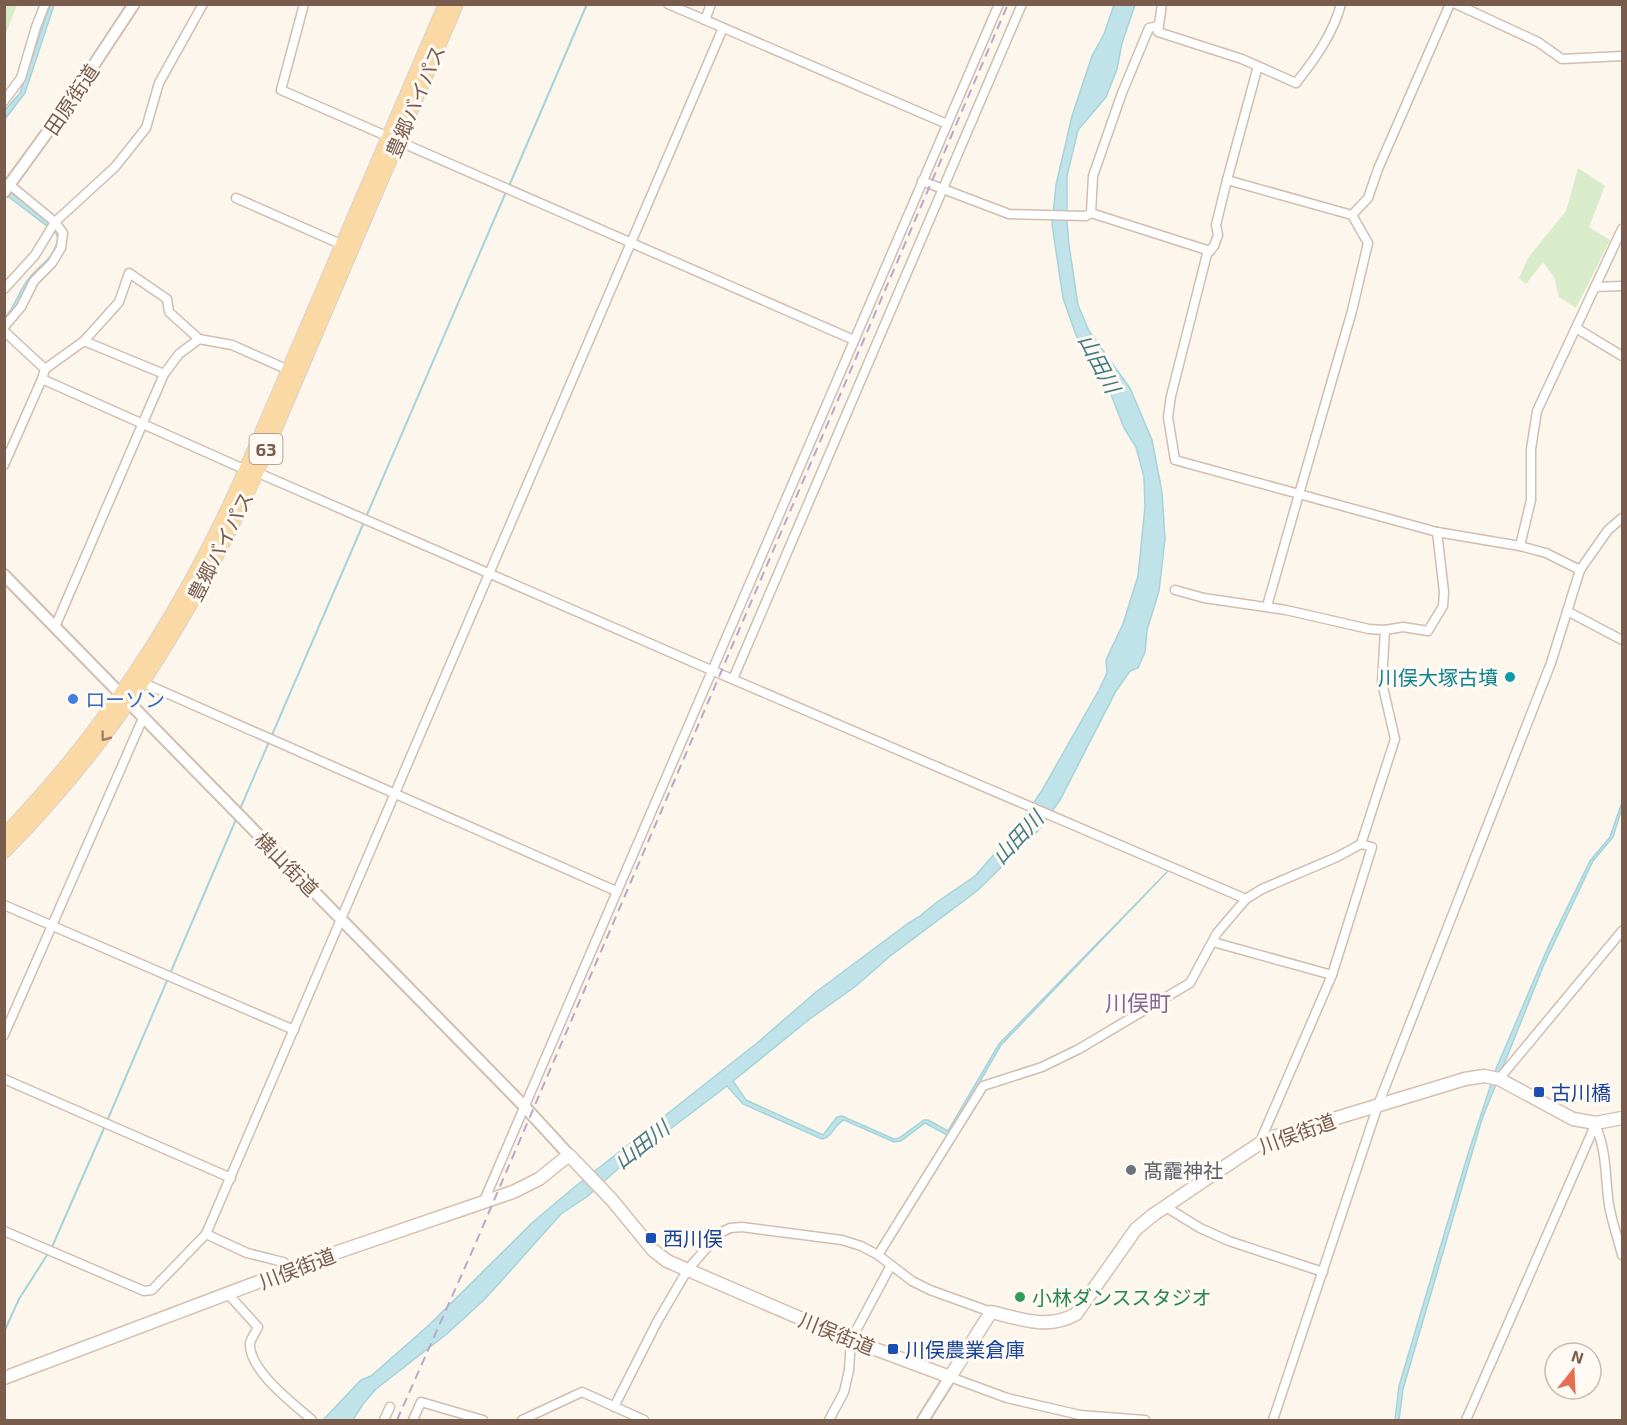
<svg xmlns="http://www.w3.org/2000/svg" width="1627" height="1425" viewBox="0 0 1627 1425" font-family="'Exo 2','Noto Sans JP',sans-serif">
<rect width="100%" height="100%" fill="#fdf6ec"/>
<g fill="#d8ecc9">
<path d="M5,4L17,5L5,36L4,5Z"/>
<path d="M1578,168L1605,186L1589,227L1610,240L1576,308L1559,297L1554,277L1543,262L1526,284L1519,278L1528,258L1566,211Z"/>
</g>
<g fill="#bfe3e8" stroke="#a5d3da" stroke-width="1.5">
<path d="M50,5H54L25,93L5,119V110L20,93Z"/>
<path d="M1114,5H1135L1122,43L1117,69L1106,97L1078,130L1067,176V222L1069,245L1078,305L1089,331L1130,388L1152,440L1162,492L1165,539L1159,591L1147,630L1145,652L1138,668L1130,671L1116,691L1060,800L1038,831L977,891L889,957L856,986L811,1018L733,1081L746,1100L823,1135L837,1117L842,1116L894,1139L899,1138L924,1120H928L948,1131L999,1044L1168,871L1001,1045L949,1136L925,1123L901,1141L894,1142L844,1120C834,1124 833,1137 822,1139L743,1104L727,1086L620,1167L588,1196L561,1214L485,1299L448,1333L376,1389L363,1404L353,1420H323L361,1380L371,1376L429,1325L533,1222L572,1189L757,1043L816,992L907,924L920,916L937,902L975,876L1012,834L1041,792L1099,690L1107,673L1106,660L1123,624L1138,576L1145,507L1144,477L1136,447L1124,428L1110,392L1094,369L1076,335L1063,298L1052,224L1056,185L1072,116L1092,56L1104,34Z"/>
<path d="M4,187L58,230L61,236L56,254L31,280L24,290L18,306L5,322C5,315 10,312 13,306C19,296 22,286 30,277C42,263 53,259 58,239L56,233L5,194Z"/>
<path d="M1622,802V808L1613,837L1593,861L1545,962L1482,1119L1403,1389L1399,1420H1395L1399,1386L1468,1154L1496,1069L1549,945L1590,861L1610,837Z"/>
</g>
<g fill="none" stroke-linecap="round" stroke-linejoin="round">
<g stroke="#a5d3da" stroke-width="2">
<path d="M509,186L587,4"/>
<path d="M366,517L506,192"/>
<path d="M240,809L364,522"/>
<path d="M107,1121L237,817"/>
<path d="M52,1247L105,1126"/>
<path d="M4,1332L19,1299L49,1252"/>
</g>
<g stroke="#d1beb0" stroke-width="11">
<g id="minor">
<path d="M304,4L281,90L854,340"/>
<path d="M668,4L947,124"/>
<path d="M1162,4L1158,32L1242,59L1296,83C1315,59 1333,34 1341,4"/>
<path d="M1456,4L1538,42L1562,59L1622,56"/>
<path d="M705,20L711,4"/>
<path d="M1258,66L1227,180L1216,225L1218,235L1214,246L1207,254L1171,396L1168,417L1175,460L1299,494L1267,606"/>
<path d="M4,101L21,78L36,27L45,4"/>
<path d="M1227,180L1352,215L1368,243L1352,311L1299,494L1437,532L1520,546L1546,553L1580,570L1608,530L1622,518"/>
<path d="M922,181L1009,214L1086,216L1091,213L1093,176L1122,93L1149,28L1158,26"/>
<path d="M236,198L345,246"/>
<path d="M1091,213L1210,251"/>
<path d="M1352,215L1368,198L1378,169L1450,4"/>
<path d="M1595,287L1622,286"/>
<path d="M4,289L35,255L55,222L115,167L146,128L159,83L203,4"/>
<path d="M4,327L21,307L34,281L52,263L61,248L63,233L55,222L10,185"/>
<path d="M1576,328L1622,356"/>
<path d="M4,331L45,369"/>
<path d="M84,341L119,302L129,273L167,299L169,312L199,339"/>
<path d="M42,379L246,470L263,475L711,670L1246,899"/>
<path d="M4,465L42,379L45,369L84,341L164,374L179,354L199,339L232,345L293,372"/>
<path d="M1520,546L1531,500V449L1537,411L1622,229"/>
<path d="M1175,590L1204,598L1286,610L1369,629L1385,630L1403,627L1428,631L1443,606L1444,592L1437,532"/>
<path d="M1567,611L1622,640"/>
<path d="M55,627L164,374"/>
<path d="M733,679L1022,4"/>
<path d="M139,681L616,891"/>
<path d="M4,905L294,1030"/>
<path d="M1213,942L1332,975"/>
<path d="M4,1035L143,718"/>
<path d="M4,1079L231,1178"/>
<path d="M1499,1079L1622,931"/>
<path d="M1596,1127C1607,1152 1605,1178 1609,1205C1612,1222 1618,1239 1622,1255"/>
<path d="M1259,1144L1332,975L1372,847L1361,844"/>
<path d="M483,1203L999,4"/>
<path d="M1167,1206L1169,1209L1200,1228L1229,1241L1323,1272"/>
<path d="M4,1231L144,1291L152,1290L206,1234L723,28"/>
<path d="M206,1234L247,1253L283,1262L293,1269"/>
<path d="M878,1255L983,1086L1042,1067L1079,1049L1190,983L1217,933L1246,899L1262,889L1337,857L1361,844L1395,739L1382,683L1385,630"/>
<path d="M228,1294L258,1327C256,1332 251,1338 250,1343C248,1370 294,1404 312,1420"/>
<path d="M950,1377L1007,1398L1080,1415L1145,1420"/>
<path d="M614,1407L657,1322L688,1269L720,1233L730,1228L742,1227L842,1240L861,1246L878,1255L912,1281L930,1290L991,1312"/>
<path d="M384,1420L390,1407"/>
<path d="M413,1420L421,1402L483,1420"/>
<path d="M522,1420L582,1392L644,1420"/>
<path d="M829,1420L844,1392L849,1370L851,1340L891,1265"/>
<path d="M1273,1420L1378,1105L1551,663L1580,570"/>
<path d="M1466,1420L1596,1123"/>
</g>
</g>
<g stroke="#d1beb0" stroke-width="14">
<g id="tertiary">
<path d="M4,192L70,101L134,4"/>
<path d="M4,575L524,1106L569,1155"/>
<path d="M923,1420L950,1377"/>
</g>
</g>
<g stroke="#d6c0b0" stroke-width="15">
<path id="secondary" d="M4,1378L335,1253L513,1192L539,1179L569,1155L612,1200L653,1250L667,1261L851,1340L950,1377L991,1312C1021,1319 1048,1330 1076,1314L1136,1229L1153,1215L1206,1179L1259,1144L1274,1137L1465,1079L1484,1076L1499,1079L1573,1119L1596,1123L1622,1118"/>
</g>
<g stroke="#dad1cd" stroke-width="16">
<g id="primary">
<path d="M4,836C107,730 187,605 246,470L446,4"/>
<path d="M4,851C114,740 193,614 256,473L456,4"/>
</g>
</g>
<use href="#minor" stroke="#fff" stroke-width="8"/>
<use href="#tertiary" stroke="#fff" stroke-width="10"/>
<use href="#secondary" stroke="#fff" stroke-width="12"/>
<use href="#primary" stroke="#fbd9a5" stroke-width="14"/>
<path stroke="#b9a8c9" stroke-width="2" stroke-dasharray="9 6" stroke-linecap="butt" d="M397,1420L474,1247L1008,4"/>
</g>
<defs><path id="oneway-chevron" d="M-2-3.5L2.5 0L-2 3.5" fill="none" stroke-width="1.6" stroke-linecap="round" stroke-linejoin="round" transform="scale(1.5)"/></defs>
<use stroke="#a18267" href="#oneway-chevron" transform="translate(105 737) rotate(127)"/>
<circle fill="#0f9aa8" stroke="#fffaf3" stroke-width="2" cx="1510" cy="677" r="6"/>
<circle fill="#3f7fe0" stroke="#fffaf3" stroke-width="2" cx="73" cy="699" r="6"/>
<g fill="#1a4fb4" stroke="#fffaf3" stroke-width="2">
<rect x="1533" y="1086" width="12" height="12" rx="3"/>
<rect x="645" y="1232" width="12" height="12" rx="3"/>
<rect x="887" y="1343" width="12" height="12" rx="3"/>
</g>
<circle fill="#6b7280" stroke="#fffaf3" stroke-width="2" cx="1131" cy="1170" r="6"/>
<circle fill="#2e9e5b" stroke="#fffaf3" stroke-width="2" cx="1020" cy="1297" r="6"/>
<g text-anchor="middle" dominant-baseline="central" stroke-width="6" stroke-linejoin="round" paint-order="stroke">
<rect fill="#fffaf3" stroke="#a28b7f" stroke-width="1.5" x="249.5" y="434" width="33" height="30" rx="4.5"/>
<g font-size="18" font-weight="bold" fill="#7a5c4d">
<text x="266" y="449">63</text>
</g>
<g font-size="20" fill="#7a5c4d" stroke="#fffaf3">
<text transform="translate(71 99) rotate(-56)">田原街道</text>
<text transform="translate(415 101) rotate(-67)">豊郷バイパス</text>
<text transform="translate(220 546) rotate(-63)">豊郷バイパス</text>
<text transform="translate(287 864) rotate(45)">横山街道</text>
<text transform="translate(1297 1133) rotate(-20)">川俣街道</text>
<text transform="translate(297 1268) rotate(-21)">川俣街道</text>
<text transform="translate(837 1333) rotate(22)">川俣街道</text>
</g>
<g font-size="20" fill="#0d838f" stroke="#fffaf3" text-anchor="end">
<text x="1498" y="677">川俣大塚古墳</text>
</g>
<g font-size="20" fill="#366cbe" stroke="#fffaf3" text-anchor="start">
<text x="85" y="699">ローソン</text>
</g>
<g font-size="20" fill="#164399" stroke="#fffaf3" text-anchor="start">
<text x="1551" y="1092">古川橋</text>
<text x="663" y="1238">西川俣</text>
<text x="905" y="1349">川俣農業倉庫</text>
</g>
<g font-size="20" fill="#5b616d" stroke="#fffaf3" text-anchor="start">
<text x="1143" y="1170">髙靇神社</text>
</g>
<g font-size="20" fill="#27864d" stroke="#fffaf3" text-anchor="start">
<text x="1032" y="1297">小林ダンススタジオ</text>
</g>
<g font-size="21" font-style="italic" fill="#437c86" stroke="#fffaf3">
<text transform="translate(1100 363) rotate(62)">山田川</text>
<text transform="translate(1017 837) rotate(-47)">山田川</text>
<text transform="translate(641 1144) rotate(-38)">山田川</text>
</g>
<g font-size="22" fill="#846695" stroke="#fffaf3">
<text x="1138" y="1002">川俣町</text>
</g>
</g>
<rect width="1627" height="1425" fill="none" stroke="#7a5c4d" stroke-width="12"/>
<g transform="translate(1573 1371) rotate(18)"><circle r="28" fill="#fffaf3" stroke="#cabbb1" stroke-width="1.5"/>
<path d="M0-4.5L10 22L0 15L-10 22Z" fill="#e76f51"/>
<text y="-9" font-size="16" font-weight="bold" text-anchor="middle" fill="#7a5c4d">N</text>
</g>
</svg>
